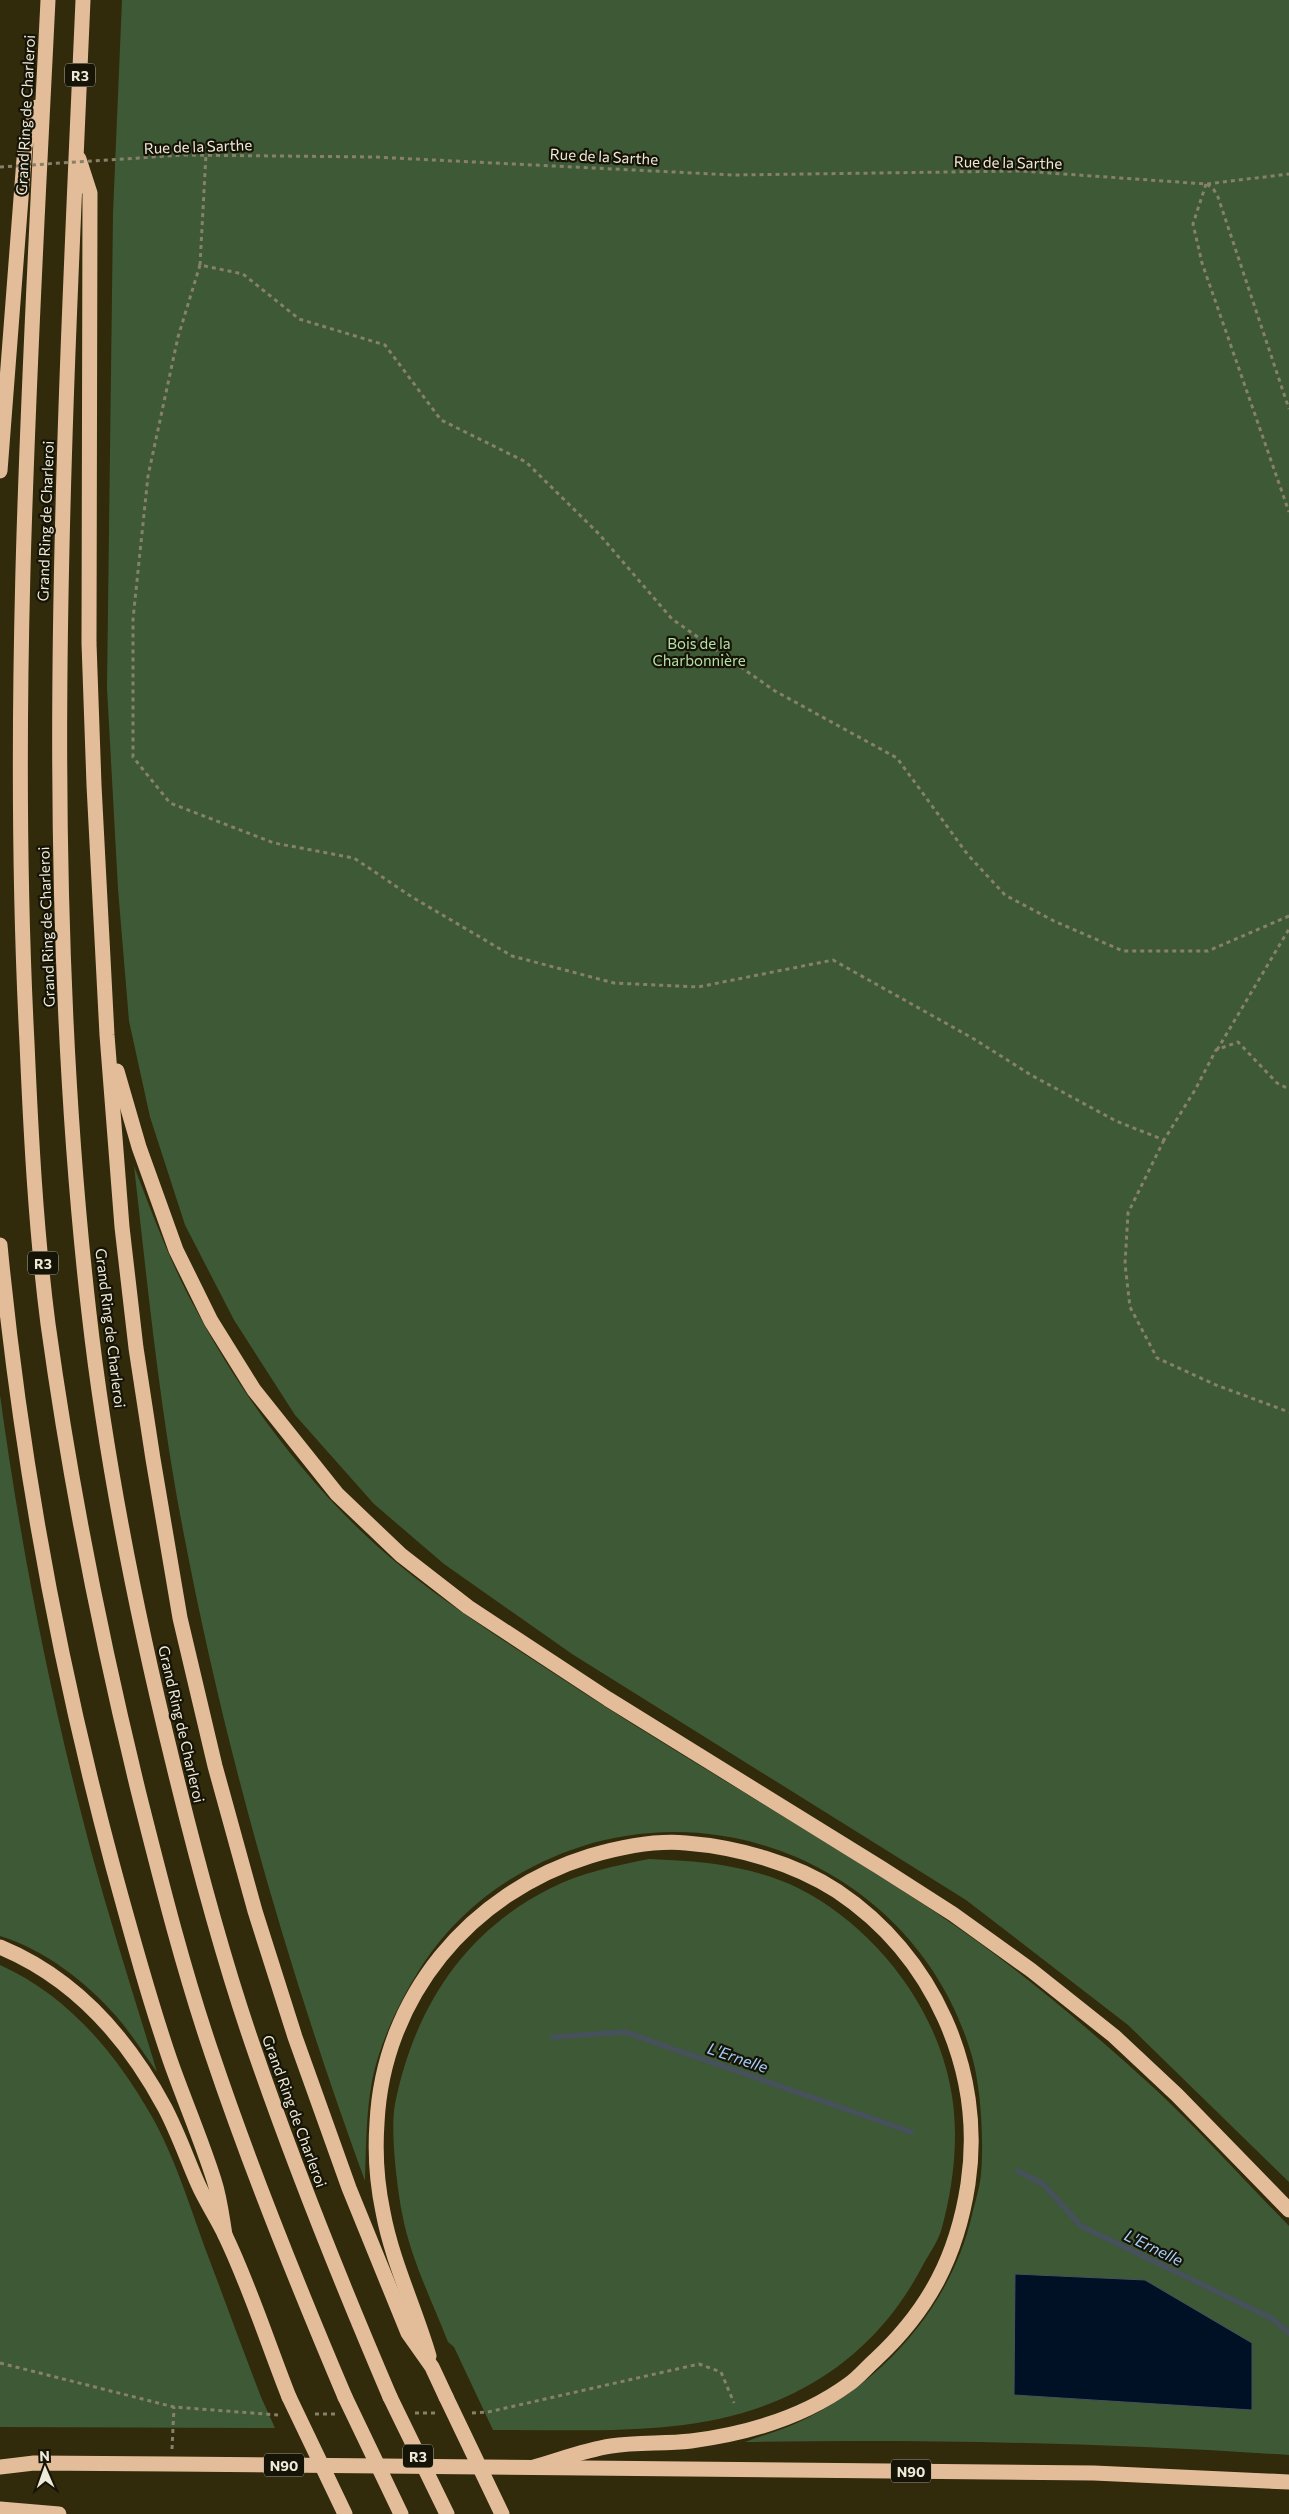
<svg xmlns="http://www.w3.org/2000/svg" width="1289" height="2514" viewBox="0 0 1289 2514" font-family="Commissioner,sans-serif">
<rect width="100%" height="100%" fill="#312a0b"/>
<g fill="#3e5936">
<path d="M122,0H1289V2182L1128,2025L966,1900L572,1654L444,1564L374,1504L295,1415L234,1320L185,1225L150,1117L129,1021L118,889L107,688L113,213Z"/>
<path d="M134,1166C152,1213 170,1262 194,1306C237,1388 294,1466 361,1531C415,1583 478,1624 541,1665C670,1751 806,1827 935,1912C1013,1964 1085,2025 1154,2088C1201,2132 1244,2180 1289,2226V2455C1109,2443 926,2439 745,2442C763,2435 782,2430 799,2422C883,2383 951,2306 972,2215C975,2202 980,2187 981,2174C984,2140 981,2085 971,2053C922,1887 744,1794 580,1847C516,1868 461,1907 423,1964C401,1998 380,2041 372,2081C366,2114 366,2148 365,2181C288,1970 226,1755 184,1535C160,1413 148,1289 134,1166Z"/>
<path d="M0,1395C21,1549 51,1701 91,1851C111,1925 135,1999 157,2072C144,2054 131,2033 116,2016C85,1981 45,1950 0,1936Z"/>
<path d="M649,1859C701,1861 750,1865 798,1888C872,1925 934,2003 950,2085C960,2132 954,2185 941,2231C937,2243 929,2254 923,2265C894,2321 851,2365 794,2393C702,2439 592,2429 493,2430L454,2347L448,2342C432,2301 410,2257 402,2213C397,2186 390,2130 395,2104C414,2009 464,1931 551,1888C582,1872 615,1866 649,1859Z"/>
<path d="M0,1965C67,1995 115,2052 151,2115C173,2153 190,2206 205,2248C224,2298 242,2348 261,2397L275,2428L0,2427Z"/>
</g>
<path fill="#001025" stroke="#47515b" d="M1015,2274L1145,2280L1252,2343V2410L1014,2395Z"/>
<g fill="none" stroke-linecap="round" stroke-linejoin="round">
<g stroke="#47515b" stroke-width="5.5">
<path d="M553,2037L625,2032L911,2132"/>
<path d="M1018,2171L1043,2184L1081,2226L1271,2318L1289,2333"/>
</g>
<g stroke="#878169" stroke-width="3" stroke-dasharray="4 4" stroke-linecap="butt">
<path d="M184,155L374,157L733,175L1021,171L1206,184L1289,174"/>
<path d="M1206,184L1193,224L1202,263L1289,512"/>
<path d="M1207,184L1214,190L1218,197L1289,409"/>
<path d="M200,265L206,154"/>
<path d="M1289,916L1208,951H1123L1054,921L1005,895L968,855L897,758L775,691L672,619L599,534L526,462L441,420L385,345L299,319L243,274L200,265L178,337L148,476L133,619V757L170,803L274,843L354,858L412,897L512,956L614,983L698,987L833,960L974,1039L1031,1075L1116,1121L1164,1140L1195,1090L1216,1050L1238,1042L1277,1083L1289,1089"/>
<path d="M1217,1050L1289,929"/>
<path d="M1164,1140L1128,1213L1125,1264L1130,1307L1157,1358L1216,1385L1289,1412"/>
<path d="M0,2363L174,2407L278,2415"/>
<path d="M415,2413H436"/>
<path d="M472,2413L488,2412L699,2364L721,2372L734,2403"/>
<path d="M315,2414H336"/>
<path d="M172,2449L174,2407"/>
</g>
<g stroke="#e3bd99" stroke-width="15">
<path d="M48,0C31,347 9,695 27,1043C31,1136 36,1231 48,1324C70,1483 101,1639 139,1794C161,1881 183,1969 212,2054C251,2170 297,2284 345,2397"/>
<path d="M83,0C64,437 39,876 89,1313C106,1463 136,1612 172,1759C195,1854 220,1950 252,2043C293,2163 340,2280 390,2397"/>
<path d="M79,159L90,193L89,643L94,785L107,1035L122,1227L136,1348L153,1459L180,1618L215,1766L255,1911L295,2037L349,2188L408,2333L432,2367L446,2397"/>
<path d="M0,471L25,146L37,107"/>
<path d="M117,1071L139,1147L176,1250L211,1321L254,1390L337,1494L401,1555L468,1607L608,1699L881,1868L953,1914L1031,1970L1114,2036L1177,2095L1289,2210"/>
<path d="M0,1245C20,1453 58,1661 112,1863C130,1929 148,1996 170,2060C184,2100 201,2139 214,2180C220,2198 222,2217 225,2235"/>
<path d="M0,1947C75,1978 127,2037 165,2108C178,2133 187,2159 198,2184C206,2202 217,2218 225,2235C250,2287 268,2344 289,2397"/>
<path d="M429,2356C415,2308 392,2261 383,2212C377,2184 375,2152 377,2123C383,1997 470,1893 590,1856C621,1847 654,1840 686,1843C737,1847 794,1863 837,1891C933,1955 985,2070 968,2184C957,2256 929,2310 875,2360C866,2368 858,2378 849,2384C804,2417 745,2434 691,2441C664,2444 637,2442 611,2446C585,2450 559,2460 534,2467"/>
<path d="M0,2467L34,2463L171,2464L1094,2473L1289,2482"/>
<path d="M0,2509L59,2514"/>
</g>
<path stroke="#878169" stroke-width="3" stroke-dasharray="4 4" stroke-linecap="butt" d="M0,167L184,155"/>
<g stroke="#e3bd99" stroke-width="15">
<path d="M289,2397L345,2514"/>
<path d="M345,2397L401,2514"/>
<path d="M390,2397L447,2514"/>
<path d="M446,2397L502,2514"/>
</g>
</g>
<g text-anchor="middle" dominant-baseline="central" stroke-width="4.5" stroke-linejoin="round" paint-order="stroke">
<g fill="#161307" stroke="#adaa9a" stroke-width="1">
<rect x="65" y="63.5" width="30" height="23" rx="4"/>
<rect x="28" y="1251.5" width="30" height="23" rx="4"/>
<rect x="403" y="2444.5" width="30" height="23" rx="4"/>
<rect x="264" y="2453.5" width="40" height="23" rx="4"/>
<rect x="891" y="2459.5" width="40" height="23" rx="4"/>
</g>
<g font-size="14" font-weight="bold" fill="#eeead9">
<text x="80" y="75">R3</text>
<text x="43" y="1263">R3</text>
<text x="418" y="2456">R3</text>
<text x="284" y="2465">N90</text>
<text x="911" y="2471">N90</text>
</g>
<g font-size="15" fill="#eeead9" stroke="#161307">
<text transform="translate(25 115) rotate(-87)">Grand Ring de Charleroi</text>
<text transform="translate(198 146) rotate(-2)">Rue de la Sarthe</text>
<text transform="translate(604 156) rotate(3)">Rue de la Sarthe</text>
<text transform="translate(1008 162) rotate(1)">Rue de la Sarthe</text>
<text transform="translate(45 521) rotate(-88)">Grand Ring de Charleroi</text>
<text transform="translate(46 927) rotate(-92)">Grand Ring de Charleroi</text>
<text transform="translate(111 1328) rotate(83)">Grand Ring de Charleroi</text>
<text transform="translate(182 1724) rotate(77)">Grand Ring de Charleroi</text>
<text transform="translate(295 2111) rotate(70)">Grand Ring de Charleroi</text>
</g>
<g font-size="15" fill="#b3e2a6" stroke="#161307">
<text x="699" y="643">Bois de la<tspan x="699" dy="17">Charbonnière</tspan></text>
</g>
<g font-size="16" font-style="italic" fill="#a4cffa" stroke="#161307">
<text transform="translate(738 2057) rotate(19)">L'Ernelle</text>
<text transform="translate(1154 2247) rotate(26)">L'Ernelle</text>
</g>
</g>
<g transform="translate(45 2469) rotate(358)" stroke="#161307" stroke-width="4" paint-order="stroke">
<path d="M0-4L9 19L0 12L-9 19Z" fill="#eeead9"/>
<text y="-8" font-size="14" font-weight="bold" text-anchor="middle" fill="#eeead9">N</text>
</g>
</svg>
